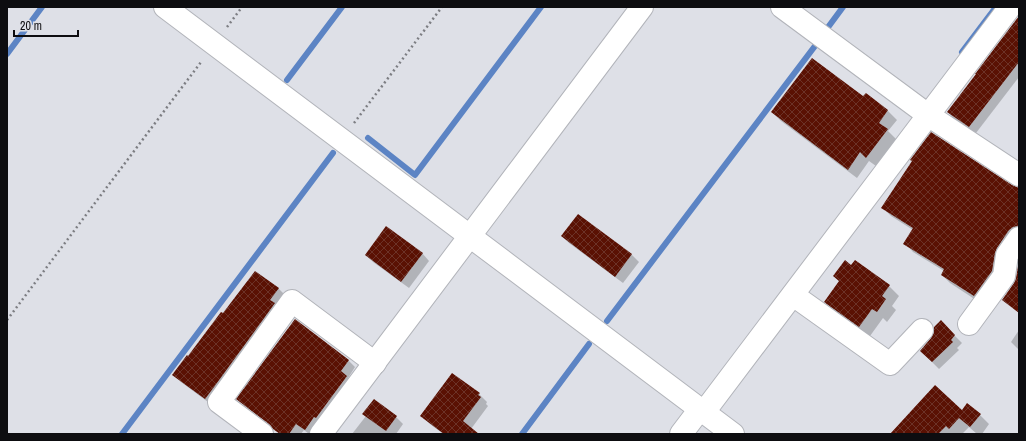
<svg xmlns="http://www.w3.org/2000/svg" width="1026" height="441" viewBox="0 0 1026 441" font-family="'Archivo Narrow',sans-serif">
<defs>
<pattern id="building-cross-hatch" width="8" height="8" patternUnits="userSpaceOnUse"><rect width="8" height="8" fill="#5a1103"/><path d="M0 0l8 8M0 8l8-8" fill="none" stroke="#6c3227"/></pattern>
</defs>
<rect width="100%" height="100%" fill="#dee0e7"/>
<g fill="#0003">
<path d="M1019,32V77L976,133L954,119L948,112Z"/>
<path d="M866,94L888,111L897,120L888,131L896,139L876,166L869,161L857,178L781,121L772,112L863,98Z"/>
<path d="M1019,190V237L982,304L950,283L942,275L944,271L913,252L905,243L913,230L891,216L883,208Z"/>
<path d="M578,215L632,255L639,262L623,283L569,243L562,236Z"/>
<path d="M422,253L429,261L409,288L373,262L366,255Z"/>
<path d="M834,276L889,286L899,296L892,306L896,310L887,322L883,318L870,336L835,312L825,302L840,282Z"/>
<path d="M278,288L285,295L212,405L181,382L174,375L223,314Z"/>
<path d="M941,322L962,343L957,348L959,350L939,369L921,351L932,339Z"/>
<path d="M1019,330V350L1011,342Z"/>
<path d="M348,360L355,367L348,378L353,383L314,434H309L304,430L301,434H280L274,428L245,406L238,399Z"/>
<path d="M479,394L487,402L486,404L488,406L471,429L478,434H441L442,433L430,424L422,416Z"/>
<path d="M962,411L980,415L989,424L982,434H977L969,427L962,434H891Z"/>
<path d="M366,416L396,417L403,424L396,434H352Z"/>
</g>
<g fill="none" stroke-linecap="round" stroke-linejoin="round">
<g stroke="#5c84c4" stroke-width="6">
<path d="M826,30L843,7"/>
<path d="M962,52L996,7"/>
<path d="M7,54L42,7"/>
<path d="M287,80L342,7"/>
<path d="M368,138L415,175L541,7"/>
<path d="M607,321L818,42"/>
<path d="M122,434L333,153"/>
<path d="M522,434L589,344"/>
</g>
</g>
<g fill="url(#building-cross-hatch)">
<path d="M1019,16V62L969,127L947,112L976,74H975Z"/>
<path d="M812,58L863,96L866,93L888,110L879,123L888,129L866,158L860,152L848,170L771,112Z"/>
<path d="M931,132L1012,185L1019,188V226L1013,227L1009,230L997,248L995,253L992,271L974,296L941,275L944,269L903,244L913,228L881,208L912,161L910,160Z"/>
<path d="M578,214L632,254L615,277L561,236Z"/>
<path d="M386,226L423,253L401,282L365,255Z"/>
<path d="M845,260L851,265L855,260L890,285L882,296L886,299L877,312L872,309L859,327L824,302L839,281L833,276Z"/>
<path d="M1019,260V313L1002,300L1014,283L1016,278Z"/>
<path d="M255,271L279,288L270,300L275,303L214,387L205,399L172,375L187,355L188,356L221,312L223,313Z"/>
<path d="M295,319L349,360L341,371L347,376L316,418L314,417L305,430L296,424L289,434H280L273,429L269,424L236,399Z"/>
<path d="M941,320L955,335L951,340L953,342L932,362L920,351L931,338L934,332V327Z"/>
<path d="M452,373L480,393L478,395L481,397L463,421L479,434H444L420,416Z"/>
<path d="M935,385L962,410L967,403L981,414L970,427L959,418L949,429L946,426L938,434H890Z"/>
<path d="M374,399L397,416L386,431L362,414Z"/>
</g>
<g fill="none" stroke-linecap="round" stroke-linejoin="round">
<g stroke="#b2b4ba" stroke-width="24">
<g id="minor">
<path d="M165,7L733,434"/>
<path d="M782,7L928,115L1019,175"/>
<path d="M793,295L890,364L922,330"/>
<path d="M969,324L1004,276L1007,255L1019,238"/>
<path d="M704,412L1010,7"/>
<path d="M262,434L219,402L292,301L375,363"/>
<path d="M321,434L642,7"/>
<path d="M681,434L700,409"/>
</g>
</g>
<g stroke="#7d7e83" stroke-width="2.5" stroke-dasharray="2 3" stroke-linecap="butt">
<path d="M227,27L242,7"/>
<path d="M354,123L442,7"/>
<path d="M7,320L201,62"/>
</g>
<use href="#minor" stroke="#fff" stroke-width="22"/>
</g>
<rect width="1026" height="441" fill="none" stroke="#0d0d10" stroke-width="16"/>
<path d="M14 30v6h64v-6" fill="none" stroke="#0d0d10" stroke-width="2"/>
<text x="20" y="30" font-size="12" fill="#0d0d10" stroke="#dee0e7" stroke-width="3" paint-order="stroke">20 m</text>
</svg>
